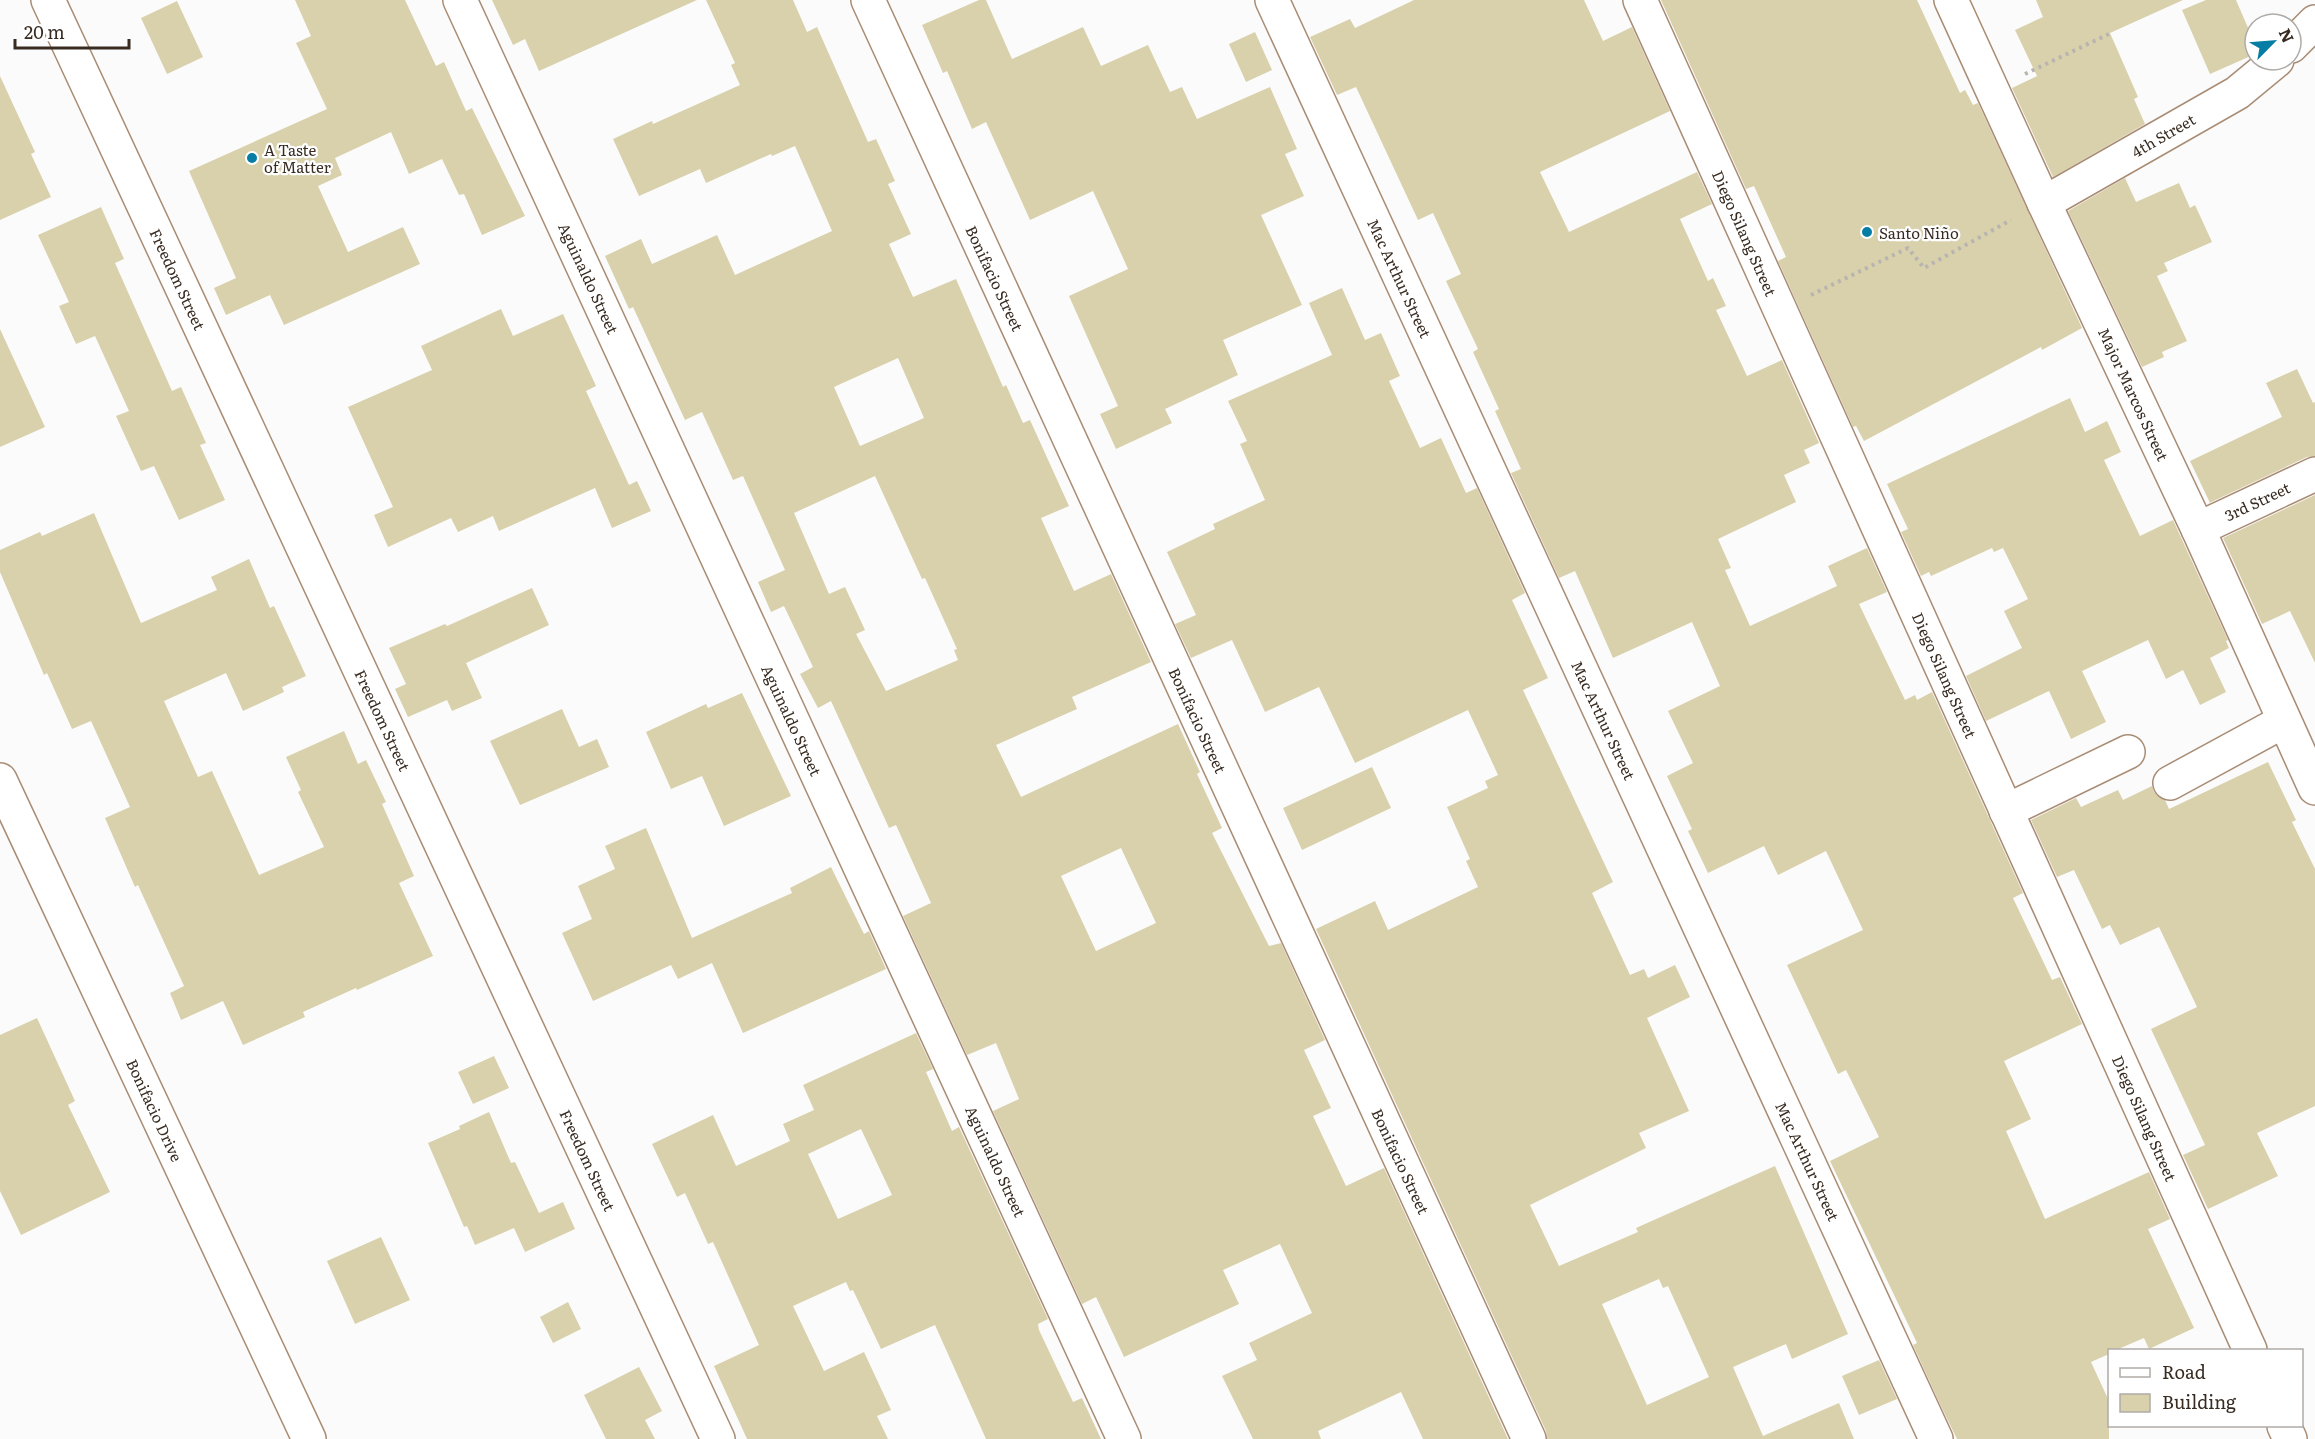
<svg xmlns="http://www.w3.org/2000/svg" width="2315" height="1439" viewBox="0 0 2315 1439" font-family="Literata,serif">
<rect width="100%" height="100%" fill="#fbfbfb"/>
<g fill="#d9d1ac" fill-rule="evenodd">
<path d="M295,0H405L436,66L444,62L466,111L472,108L525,216L482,235L464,194L459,195L442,159L409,174L391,132L335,158L342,175L318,186L348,252L403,227L420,264L284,325L270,295L226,315L214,288L236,278L189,171L327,109L296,43L311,36Z"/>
<path d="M492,0H697L539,71L525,39L513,45Z"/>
<path d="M706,0H793L807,32L817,27L868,142L876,139L895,181L888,184L911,234L889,244L913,297L956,279L1003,387L1006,385L1023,423L1030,420L1069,506L1041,518L1074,591L1111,574L1151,662L1072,697L1077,709L996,745L1021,797L1178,724L1200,772L1197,774L1222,828L1212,833L1269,946L1281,943L1325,1040L1304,1050L1331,1108L1313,1116L1346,1186L1384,1168L1508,1439H1423L1401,1392L1318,1431L1321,1439H1253L1222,1376L1257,1360L1249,1343L1312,1313L1280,1244L1223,1270L1239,1304L1124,1357L1096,1297L1082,1304L993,1111L1019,1099L996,1043L967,1055L903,916L931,903L896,825L889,828L831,701L818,708L800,674L813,667L784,606L771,612L758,582L785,570L743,476L733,480L702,412L685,420L633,307L629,309L605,256L641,239L652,264L717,235L735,275L832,231L795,146L772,156L771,154L706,183L700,169L639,196L613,139L652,121L653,124L740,85L731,65L735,63ZM898,358L924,418L860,446L834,387ZM875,476L922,579L925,578L957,649L954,650L958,660L886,691L856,634L865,630L845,587L829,594L794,513ZM1121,848L1156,923L1096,951L1061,876Z"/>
<path d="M979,0H986L1012,59L1083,27L1101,66L1148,45L1170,92L1182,87L1197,119L1270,87L1297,149L1285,154L1304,196L1261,215L1302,305L1223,340L1238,375L1165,409L1172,423L1116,449L1100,414L1118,406L1069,296L1128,269L1093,191L1030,220L986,122L972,129L947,71L943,73L922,25Z"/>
<path d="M1414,0H1584L1603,41L1632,27L1670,111L1540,172L1569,232L1697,172L1712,204L1680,219L1708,281L1713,278L1726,306L1716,310L1747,376L1782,360L1819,443L1804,450L1810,463L1784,475L1796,502L1718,539L1731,568L1725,570L1750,626L1837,586L1828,566L1867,548L1887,592L1859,604L1905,700L1915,695L1917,700L1932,692L2023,893L2013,898L2052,980L2060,977L2082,1024L2004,1061L2031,1119L2006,1131L2045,1219L2149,1172L2170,1219L2148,1229L2194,1328L2149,1349L2144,1338L2116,1350H2109V1354L2091,1362L2109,1401V1439H1957L1940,1404L1913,1345L1917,1343L1830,1161L1879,1137L1846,1070L1838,1074L1787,965L1863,930L1826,851L1778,875L1764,846L1708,873L1688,831L1692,829L1667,776L1693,763L1668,711L1720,686L1692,622L1613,658L1575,571L1559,578L1511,473L1521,469L1495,411L1499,409L1473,352L1478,349L1446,281L1461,274L1433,213L1418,220L1356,87L1337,95L1310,37L1350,19L1355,28Z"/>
<path d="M1661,0H1917L1960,93L1965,90L1973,105L1978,103L2082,328L2042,350L2041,347L1864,441L1856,426L1853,427L1778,261L1786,257L1754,186L1746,189Z"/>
<path d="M2036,0H2183L2110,33L2138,97L2134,99L2145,124L2053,177L2012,88L2037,76L2015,30L2043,17Z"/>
<path d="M2206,0H2236L2255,44L2253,55L2210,74L2182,10Z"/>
<path d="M177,1L203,57L167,74L141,18Z"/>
<path d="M1255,32L1272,70L1246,82L1229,44Z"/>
<path d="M0,76L35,152L31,154L51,197L0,220Z"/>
<path d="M2125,178L2136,202L2179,183L2190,208L2195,205L2212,242L2164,263L2168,271L2157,276L2187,341L2162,352L2164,357L2142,367L2068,211Z"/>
<path d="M101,207L124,259L115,263L172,391L181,387L206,443L200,445L225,500L179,520L154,466L141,471L116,416L129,411L95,336L76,344L59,306L69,302L38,235Z"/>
<path d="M1342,288L1365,340L1381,333L1400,376L1389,381L1420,448L1441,438L1466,493L1477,488L1525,593L1512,600L1548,678L1523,690L1613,882L1592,893L1630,975L1644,969L1648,978L1675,965L1690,997L1647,1018L1689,1111L1639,1133L1646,1148L1530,1205L1559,1266L1638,1232L1636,1228L1775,1166L1848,1334L1792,1359L1786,1344L1733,1367L1763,1436L1839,1403L1854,1439H1547L1546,1431L1316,929L1375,901L1388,930L1478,887L1466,861L1470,859L1447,807L1488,788L1485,781L1498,775L1468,710L1355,763L1319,687L1265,712L1232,640L1191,658L1175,624L1196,615L1167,552L1215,529L1213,524L1265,500L1240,444L1247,441L1228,401L1332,355L1309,303ZM1659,1279L1663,1288L1668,1286L1709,1377L1647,1405L1602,1304Z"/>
<path d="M501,309L513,336L563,314L596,386L586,391L629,485L637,481L651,511L612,528L595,488L499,531L493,516L458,532L451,518L388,547L374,515L393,507L348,407L432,370L421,346Z"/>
<path d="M0,329L45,427L0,447Z"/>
<path d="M2297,369L2313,403L2315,402V456L2307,457L2207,504L2210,503L2190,461L2282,417L2266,383Z"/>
<path d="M2070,398L2085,432L2107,421L2121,452L2104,460L2140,536L2173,520L2228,640L2226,641L2229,648L2210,658L2226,692L2200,705L2183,670L2166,679L2148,640L2082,671L2106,722L2071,739L2049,691L1986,721L1966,676L2022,648L2004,611L2028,599L2003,548L1994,552L1992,548L1931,576L1929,572L1921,576L1901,532L1908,529L1887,484Z"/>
<path d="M2315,495V663L2290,611L2262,624L2223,538Z"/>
<path d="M94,513L141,623L217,590L211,577L249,559L270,608L274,606L306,676L282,687L284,692L243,711L226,673L164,701L198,777L212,771L259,875L324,847L298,792L301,790L286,757L344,731L358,764L366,760L386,802L382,804L414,876L399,883L433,956L357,990L356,988L303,1012L305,1017L243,1045L223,1001L181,1020L170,993L184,986L138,885L135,887L105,818L130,807L91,721L72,729L47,673L44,675L0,572V550L40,532L42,536Z"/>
<path d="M532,588L549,625L466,663L482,698L452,711L447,700L408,717L395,689L406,684L389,648L445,624L447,626Z"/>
<path d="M742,693L791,796L724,826L702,776L671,789L646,732L706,704L708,708Z"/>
<path d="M562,709L579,747L597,739L609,767L520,805L490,741Z"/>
<path d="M2268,762L2296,820L2292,822L2315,869V1106L2257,1133L2278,1176L2208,1209L2183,1155L2205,1145L2151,1029L2197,1007L2159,927L2120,945L2110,925L2102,929L2074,870L2057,877L2031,820L2076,798L2081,807L2118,790L2123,800L2152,786L2154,792L2165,800L2169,809Z"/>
<path d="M1372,767L1391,808L1302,850L1283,808Z"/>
<path d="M646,828L692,938L792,893L790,888L831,867L864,934L869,931L886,969L743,1033L712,963L678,979L671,965L593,1001L562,933L592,919L578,886L615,869L605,846Z"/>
<path d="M37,1018L75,1101L68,1105L110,1192L21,1235L0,1191V1035Z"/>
<path d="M916,1033L933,1069L926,1072L952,1131L959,1127L1048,1319L1038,1324L1039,1330L1073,1402L1082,1398L1101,1439H986L935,1325L881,1349L853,1290L850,1291L846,1282L793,1306L824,1371L864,1352L891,1410L877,1416L888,1439H747L714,1366L759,1345L713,1242L708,1244L685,1193L677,1197L652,1144L713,1115L736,1166L790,1141L783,1124L814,1110L803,1085ZM861,1129L892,1195L838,1219L808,1154Z"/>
<path d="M494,1056L509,1088L473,1104L458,1072Z"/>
<path d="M489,1112L511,1163L515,1162L539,1213L563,1202L575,1229L525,1252L514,1228L475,1245L467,1226L464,1227L428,1143L460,1129L459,1126Z"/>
<path d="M381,1237L410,1300L355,1324L327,1261Z"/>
<path d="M568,1302L581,1329L553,1343L540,1317Z"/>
<path d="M1879,1360L1897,1399L1859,1415L1842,1376Z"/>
<path d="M639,1367L662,1411L645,1420L655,1439H606L584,1395Z"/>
</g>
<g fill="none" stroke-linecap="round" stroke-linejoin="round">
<g stroke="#a98c74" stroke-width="36">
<g id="minor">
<path d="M48,0L718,1439"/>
<path d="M460,0L1124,1439"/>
<path d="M868,0L1529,1439"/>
<path d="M1272,0L1936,1439"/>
<path d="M1640,0L2250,1350"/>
<path d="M1951,0L2044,203L2198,529L2315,788"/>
<path d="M2291,46L2315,22"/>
<path d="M2044,203L2237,93L2277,60"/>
<path d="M2198,529L2315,474"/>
<path d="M0,780L309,1439"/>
<path d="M2170,783L2284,721"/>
<path d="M2006,811L2128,752"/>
<path d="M2284,1426L2290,1439"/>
</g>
</g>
<g stroke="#b8b4b0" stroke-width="4" stroke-dasharray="3 4.5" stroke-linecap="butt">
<path d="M2025,74L2113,32"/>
<path d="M1811,295L1908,248L1924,268L2011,220"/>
</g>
<use href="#minor" stroke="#fff" stroke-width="33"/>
</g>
<g fill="#057da4" stroke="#fff" stroke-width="2">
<circle cx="252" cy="158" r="6"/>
<circle cx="1867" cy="232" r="6"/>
</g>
<g text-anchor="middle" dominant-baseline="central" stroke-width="4.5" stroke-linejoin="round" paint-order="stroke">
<g font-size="15" fill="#382c22" stroke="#fff">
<text transform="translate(2163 135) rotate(-30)">4th Street</text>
<text transform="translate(1745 233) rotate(66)">Diego Silang Street</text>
<text transform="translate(589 278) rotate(65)">Aguinaldo Street</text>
<text transform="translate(995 278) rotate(65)">Bonifacio Street</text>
<text transform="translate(1400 278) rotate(65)">Mac Arthur Street</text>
<text transform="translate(178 279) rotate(65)">Freedom Street</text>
<text transform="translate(2134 394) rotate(65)">Major Marcos Street</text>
<text transform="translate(2257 501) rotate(-25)">3rd Street</text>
<text transform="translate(1945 675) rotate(66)">Diego Silang Street</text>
<text transform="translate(383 720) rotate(65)">Freedom Street</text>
<text transform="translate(792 720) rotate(65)">Aguinaldo Street</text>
<text transform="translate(1198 720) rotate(65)">Bonifacio Street</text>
<text transform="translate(1604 720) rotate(65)">Mac Arthur Street</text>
<text transform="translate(155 1110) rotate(65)">Bonifacio Drive</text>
<text transform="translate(2145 1118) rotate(66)">Diego Silang Street</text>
<text transform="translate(588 1160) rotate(65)">Freedom Street</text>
<text transform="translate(996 1161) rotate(65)">Aguinaldo Street</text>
<text transform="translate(1401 1161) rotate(65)">Bonifacio Street</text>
<text transform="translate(1808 1161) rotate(65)">Mac Arthur Street</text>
</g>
<g font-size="15" fill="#382c22" stroke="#fff" text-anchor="start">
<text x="264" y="149">A Taste<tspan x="264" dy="17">of Matter</tspan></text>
<text x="1879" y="232">Santo Niño</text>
</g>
</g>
<rect x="2108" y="1349" width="195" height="78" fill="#ffffff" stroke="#afaba7" stroke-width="1.5"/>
<rect x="2120" y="1368" width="30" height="9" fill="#ffffff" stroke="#afaba7" stroke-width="1.5"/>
<text x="2162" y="1379" font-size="18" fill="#382c22">Road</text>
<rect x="2120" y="1394" width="30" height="18" fill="#d9d1ac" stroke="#afaba7" stroke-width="1.5"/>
<text x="2162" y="1409" font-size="18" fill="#382c22">Building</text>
<g transform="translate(2273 42) rotate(65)"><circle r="28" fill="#ffffff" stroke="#afaba7" stroke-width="1.5"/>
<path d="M0-4.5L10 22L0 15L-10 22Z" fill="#057da4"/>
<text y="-9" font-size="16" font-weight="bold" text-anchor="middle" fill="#382c22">N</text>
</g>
<path d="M15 39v9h114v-9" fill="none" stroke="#382c22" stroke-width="3"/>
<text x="24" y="39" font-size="18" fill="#382c22" stroke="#ffffff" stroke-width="4.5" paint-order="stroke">20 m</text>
</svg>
